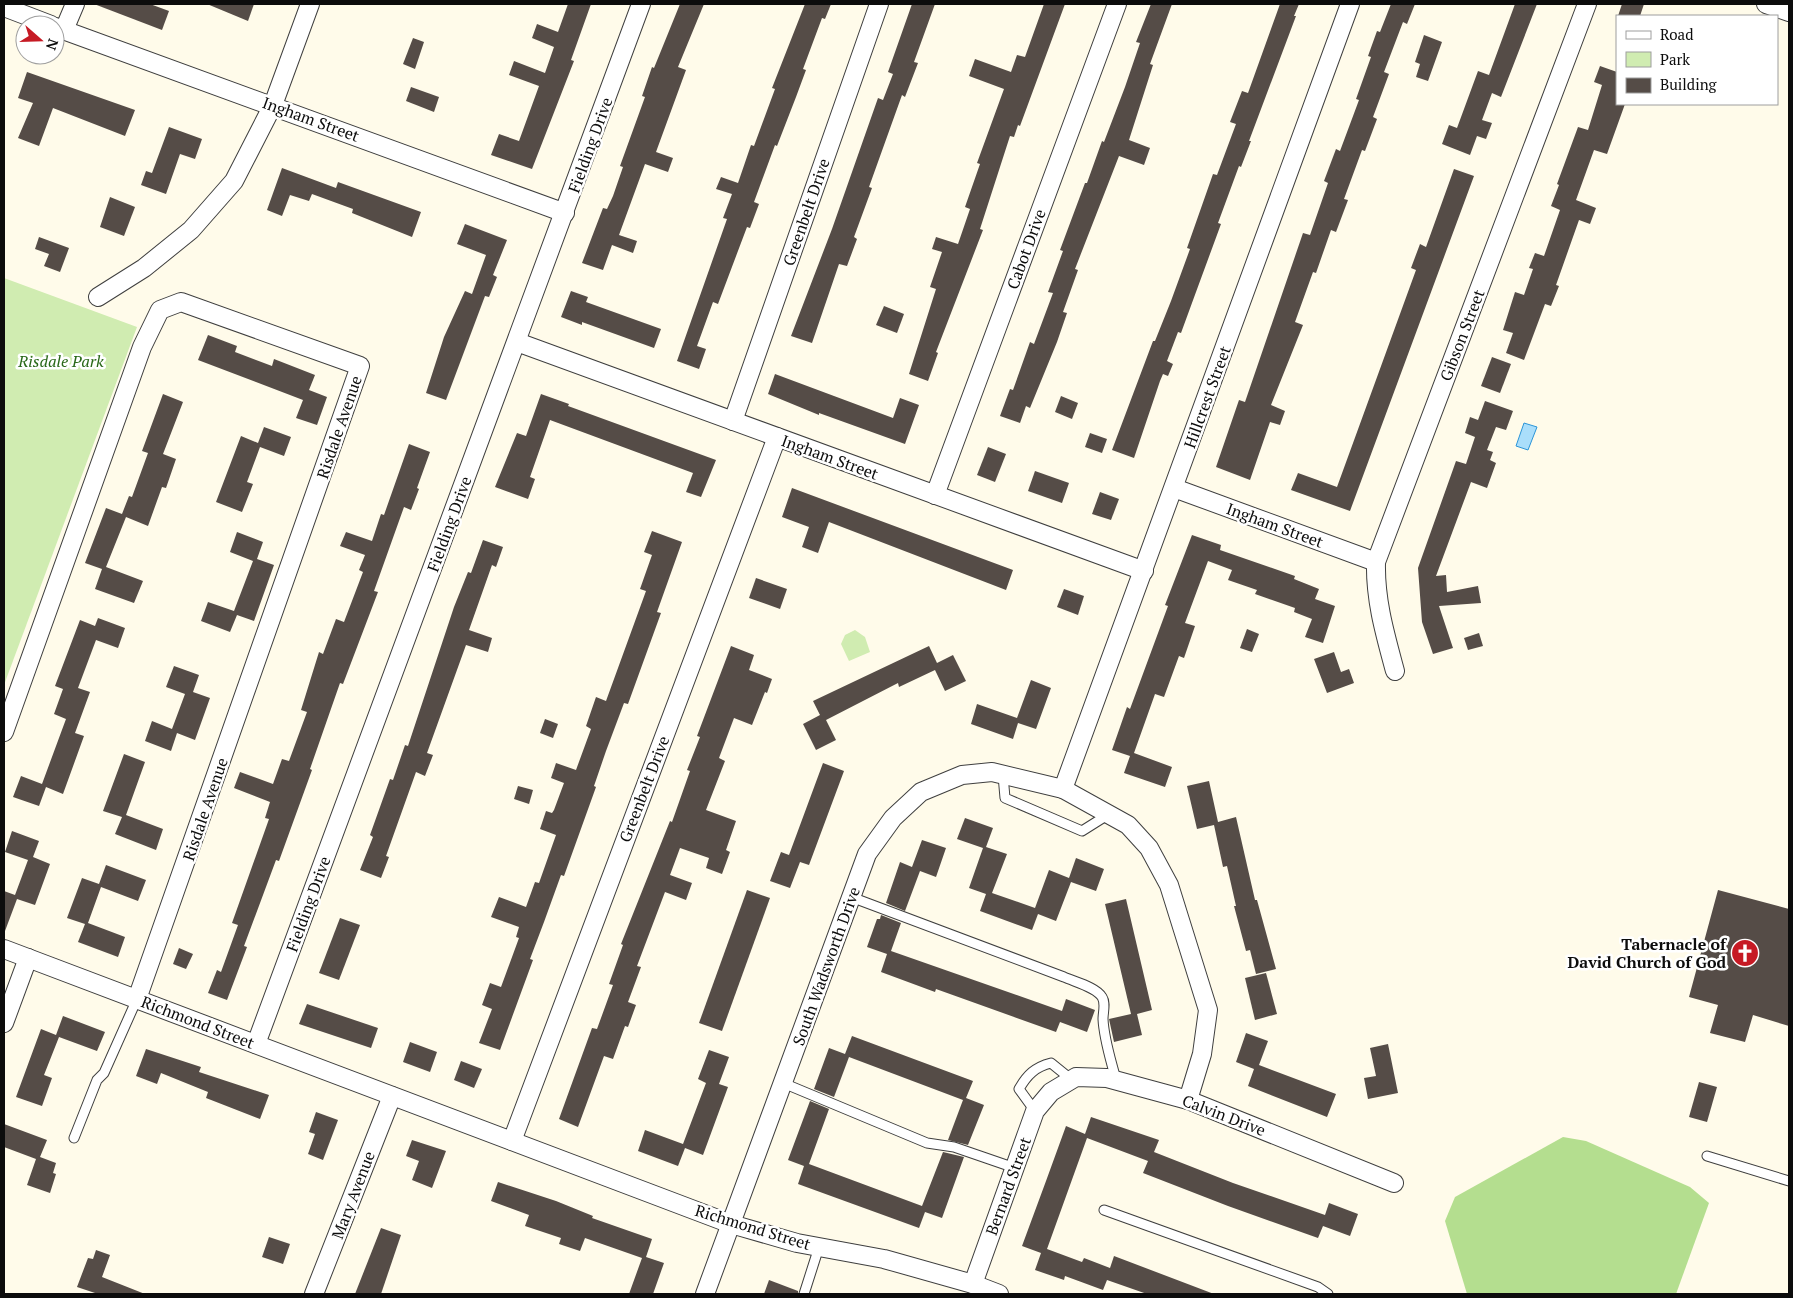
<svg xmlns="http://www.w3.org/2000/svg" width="1793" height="1298" viewBox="0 0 1793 1298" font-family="'PT Serif',serif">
<rect width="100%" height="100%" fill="#fffbea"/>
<g fill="#d0ecb1">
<path d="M4,278L137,327L4,685Z"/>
<path d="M855,630L865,637L870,652L849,661L841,644L845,635Z"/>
</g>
<path fill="#b4de8f" d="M1563,1137L1586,1141L1690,1187L1709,1203L1676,1294H1467L1445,1221L1455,1197Z"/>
<path fill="#aadefb" stroke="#2c95d8" d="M1524,423L1537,427L1528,450L1516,446Z"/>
<g fill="#554c47">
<path d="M94,4H150L169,11L162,30Z"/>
<path d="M207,4H254L248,21Z"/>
<path d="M568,4H591L571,60L574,61L532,169L491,155L499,134L519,141L539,86L509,75L514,61L545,73L554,47L532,38L537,24L558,32Z"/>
<path d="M680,4H704L678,67L686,70L656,152L673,158L668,172L645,164L619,235L637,241L633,253L612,245L603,270L582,263L603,208L607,209L613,196L623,167L620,166L645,97L642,96L652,67L654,68Z"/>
<path d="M805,4H831L825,19L822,18L803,69L806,70L796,97L777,146L775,145L754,202L759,204L750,228L747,227L718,304L713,302L697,346L706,349L699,369L677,361L727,219L723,218L732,194L716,189L721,177L738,183L751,145L754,146L775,89L772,88Z"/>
<path d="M912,4H935L914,62L918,63L905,97L902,95L869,187L872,188L854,237L857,239L847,266L839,264L812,343L791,336L832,229L878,98L883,100L893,74L888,72Z"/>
<path d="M1044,4H1065L1020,126L1018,125L1014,137L1010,136L980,229L983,230L936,352L938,353L928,381L909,374L936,289L930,287L942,252L932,249L936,237L958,244L970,209L965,207L980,164L977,163L1004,89L969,76L975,59L1011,72L1017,55L1025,57Z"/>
<path d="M1151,4H1172L1150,64L1153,65L1129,140L1150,148L1144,165L1119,156L1075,269L1078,270L1063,312L1067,313L1057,342L1030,408L1026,406L1020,423L1000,416L1010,389L1013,390L1030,342L1034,344L1053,293L1048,292L1063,251L1060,250L1085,183H1087L1102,141L1104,142L1125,87L1140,43L1136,42Z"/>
<path d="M1280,4H1299L1294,16H1296L1249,141H1251L1241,167L1239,166L1218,223L1221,224L1196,292L1181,333L1178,332L1167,361L1173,364L1168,376L1163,374L1160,381L1134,458L1112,450L1153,341H1155L1171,301L1190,249L1187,248L1213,174L1217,175L1236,124L1230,122L1242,91L1248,93Z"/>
<path d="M1391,4H1415L1407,24L1403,22L1384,72L1389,74L1373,117L1377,119L1365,151L1362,150L1344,199L1348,200L1336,232L1331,230L1316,273L1313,272L1295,322L1303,325L1271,405L1285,411L1280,425L1270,422L1250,480L1216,467L1239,400L1245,402L1303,233L1310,235L1328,183L1324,181L1336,149L1340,151L1359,100L1356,99L1371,57L1368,56L1377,31L1380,32Z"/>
<path d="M1515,4H1537L1501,97L1492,93L1482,120L1492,123L1486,139L1477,136L1470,155L1442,144L1449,125L1457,128L1478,71L1489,75Z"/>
<path d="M1622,4H1644L1640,16H1618Z"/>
<path d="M1424,35L1442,42L1428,81L1416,77L1420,64L1415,62Z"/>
<path d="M413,38L424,42L415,69L403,64Z"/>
<path d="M1600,66L1617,72V104H1625L1607,154L1594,150L1576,200L1596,208L1590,224L1579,220L1556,285L1559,286L1551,306L1545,304L1524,360L1506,353L1513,333L1503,330L1515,292L1524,295L1533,269L1529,268L1535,253L1544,256L1560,210L1551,206L1559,185L1557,184L1578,127L1588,130L1602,85L1594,82Z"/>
<path d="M27,72L135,110L125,136L53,108L39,146L18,138L33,103L18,98Z"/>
<path d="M411,87L439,97L434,112L406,101Z"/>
<path d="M169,127L202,139L195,159L180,154L166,194L141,185L146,171L152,173Z"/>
<path d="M282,168L336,188L338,182L421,212L412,237L352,213L353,209L312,194L309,201L290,195L282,216L267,210Z"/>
<path d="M1454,169L1474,176L1350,511L1291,490L1298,473L1337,487L1416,270L1411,268L1420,244L1426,247Z"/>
<path d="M110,197L135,207L124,236L100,227Z"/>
<path d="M465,224L507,240L493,275L497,277L489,297L485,296L446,400L426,393L444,337L465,291L472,294L486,255L457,244Z"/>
<path d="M39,237L69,248L60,272L44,266L49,254L35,249Z"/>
<path d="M571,291L588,297L586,302L661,329L654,348L582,322V325L561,317Z"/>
<path d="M884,306L904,314L897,333L876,325Z"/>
<path d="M208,335L237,346L235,352L272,366L274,359L315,375L309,390L327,397L317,425L296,418L303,400L198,360Z"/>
<path d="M1492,357L1511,364L1500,393L1481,386Z"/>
<path d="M775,374L893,418L900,398L919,405L905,444L819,413V415L768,394Z"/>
<path d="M163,394L183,402L163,454L176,459L166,488L162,487L148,526L126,517L106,567L143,581L134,603L95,589L102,569L85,563L106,508L122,514L129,496L132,497L148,453L142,451Z"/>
<path d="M541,394L569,404L568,406L716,460L701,497L686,492L693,473L550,420L530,477L535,479L528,499L495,487L517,433L526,436Z"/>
<path d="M1061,396L1078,403L1072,419L1055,412Z"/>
<path d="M1485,401L1513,411L1506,430L1496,427L1487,450L1493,452L1490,460L1496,463L1487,488L1471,482L1436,576L1446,575L1447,592L1478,586L1481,603L1439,606L1453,648L1433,654L1422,622L1418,568L1456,461L1466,464L1475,437L1465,433L1470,417L1478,420Z"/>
<path d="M264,427L291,437L284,456L260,447L247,482L253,484L242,512L216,502L241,436L258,443Z"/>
<path d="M1090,433L1107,439L1102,453L1085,447Z"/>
<path d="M409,444L430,452L417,488L419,489L411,510L404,507L374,591L378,592L343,684L340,683L310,769L312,770L279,861L276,860L244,946L247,947L227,1000L208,993L217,970L221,972L238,925L232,923L269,819L265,818L270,802L234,788L240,772L273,784L282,759L289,761L307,712L301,710L319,652L323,654L336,619L344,622L363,572L359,570L365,555L340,546L346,532L372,541L381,514L384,515Z"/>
<path d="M988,447L1006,454L995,482L977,475Z"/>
<path d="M1035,471L1069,483L1062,503L1028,491Z"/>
<path d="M792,488L1013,570L1006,590L829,522L818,553L802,547L809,527L782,517Z"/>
<path d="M1100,492L1119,499L1111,520L1092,514Z"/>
<path d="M652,531L682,542L657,612L661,613L628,704L624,703L606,751L594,786L596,787L564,876L561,875L544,922L530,959L533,960L500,1050L479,1043L492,1009L482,1005L490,983L501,987L519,938L516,937L519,927L491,917L499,897L526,907L535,882L539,883L556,835L540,829L546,811L552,813L554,810L564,783L551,778L556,763L576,770L591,729L586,726L596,697L606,701L646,591L640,589L652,555L644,552Z"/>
<path d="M237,532L263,542L257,559L274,565L254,621L237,615L230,632L201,621L208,602L234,611L253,561L230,552Z"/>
<path d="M1192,535L1221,545L1220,550L1295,576L1294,579L1319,589L1315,599L1335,606L1323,643L1305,637L1312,619L1294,612L1295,608L1255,594L1257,590L1228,580L1232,570L1208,561L1185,623L1195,626L1184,658L1179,656L1164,697L1155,694L1134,753L1172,767L1165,787L1124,773L1130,756L1112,750L1127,707L1130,709L1168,606L1165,605Z"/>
<path d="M483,540L503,547L496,567L492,565L469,630L492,638L488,652L466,645L427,753L433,755L425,776L416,772L386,856L389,857L381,878L360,870L373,837L370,835L390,779L393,780L405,745L408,746L454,607L468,572L471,573Z"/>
<path d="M756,578L787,589L780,609L749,598Z"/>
<path d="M1064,589L1084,596L1078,615L1057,607Z"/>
<path d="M98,618L125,628L118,648L96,640L78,688L90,692L75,733L84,736L63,794L46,787L39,806L13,797L21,776L42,784L66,719L54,714L63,689L55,686L80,620L95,626Z"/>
<path d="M1247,629L1259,634L1252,652L1240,648Z"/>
<path d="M1479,633L1483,646L1468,650L1464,638Z"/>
<path d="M731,646L754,655L749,670L772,679L767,693L765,692L752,725L734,718L719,758L725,761L706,810L736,821L726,850L730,852L722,874L706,868L709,858L680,848L670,875L692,883L686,900L665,892L637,966L641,967L628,1002L636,1005L628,1027L625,1026L613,1059L604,1056L578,1127L559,1119L592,1028L597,1029L613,985L609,984L623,945L621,944L670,821L672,822L690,771L687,770L700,737L697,736Z"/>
<path d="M929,646L937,663L953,655L966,681L945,691L935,670L899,687L898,683L826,720L836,740L816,750L803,724L820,715L813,701Z"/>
<path d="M1334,652L1341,672L1349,669L1354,683L1327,693L1314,659Z"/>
<path d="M174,666L199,675L193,692L210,698L195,740L177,733L171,751L145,741L152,721L172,729L185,694L166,687Z"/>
<path d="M1031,680L1051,688L1036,729L1018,723L1013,739L971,724L977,704L1017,718Z"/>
<path d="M545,719L558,724L553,738L540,733Z"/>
<path d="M124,754L145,762L126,815L163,829L156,850L115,834L122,817L103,811Z"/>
<path d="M823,763L844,771L809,865L800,862L790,888L770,881L781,852L789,855Z"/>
<path d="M1209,781L1218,822L1236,817L1255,900H1257L1276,969L1256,974L1250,950L1246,951L1234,906H1236L1227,866L1223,867L1214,825L1197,829L1187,786Z"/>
<path d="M518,786L533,790L529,804L514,799Z"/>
<path d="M965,818L993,828L986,847L1007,854L992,893L1035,908L1049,870L1069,878L1076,858L1104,869L1096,891L1071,882L1056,921L1038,914L1032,930L980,911L986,894L969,888L983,848L957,839Z"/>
<path d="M12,831L39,841L33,857L50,864L35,905L17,899L5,931L4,891L15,895L28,860L5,852Z"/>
<path d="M922,840L946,848L936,877L920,871L905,911L886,903L900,862L912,867Z"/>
<path d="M106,865L146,880L138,901L101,887L88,923L125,937L118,957L78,942L85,924L67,918L82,878L99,884Z"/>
<path d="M747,890L770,898L722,1031L699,1023Z"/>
<path d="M1718,890L1789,909V1026L1753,1015L1745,1042L1710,1033L1718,1005L1689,997Z"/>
<path d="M1126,899L1152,1010L1137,1014L1142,1035L1114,1042L1109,1019L1131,1014L1105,904Z"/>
<path d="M881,915L901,923L891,951L1062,1011L1066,999L1095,1010L1087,1032L1060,1022L1056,1032L936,989L935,992L881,972L887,954L867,947L877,919H880Z"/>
<path d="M340,918L360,925L339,980L319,973Z"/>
<path d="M179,948L193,954L186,969L173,964Z"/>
<path d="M1266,973L1277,1014L1255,1020L1245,978Z"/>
<path d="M307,1004L378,1028L371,1048L299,1024Z"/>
<path d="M63,1016L105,1032L97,1051L59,1037L44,1075L52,1078L42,1106L16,1097L41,1029L56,1035Z"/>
<path d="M1246,1033L1268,1041L1259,1065L1336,1094L1327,1117L1248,1086L1254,1069L1236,1062Z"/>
<path d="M852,1036L973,1081L966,1098L984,1105L968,1145L948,1140L963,1100L849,1057L834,1097L814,1089L829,1048L845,1054Z"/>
<path d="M410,1042L437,1052L430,1072L403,1062Z"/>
<path d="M1388,1044L1398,1093L1368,1099L1364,1078L1376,1076L1370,1048Z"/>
<path d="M146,1049L201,1067L199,1072L269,1095L260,1119L206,1098L208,1092L161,1073L157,1084L136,1076Z"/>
<path d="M709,1050L729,1057L719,1084L728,1087L703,1155L685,1148L678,1166L638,1151L645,1130L683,1144L706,1083L698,1079Z"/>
<path d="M461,1061L482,1069L474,1088L454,1080Z"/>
<path d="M1699,1082L1717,1087L1707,1122L1689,1117Z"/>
<path d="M810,1101L829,1109L809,1164L922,1206L943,1152L964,1157L942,1218L925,1212L919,1228L798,1184L804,1166L788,1160Z"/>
<path d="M316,1112L338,1120L323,1160L308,1154L315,1134L309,1132Z"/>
<path d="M1091,1117L1159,1140L1154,1152L1233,1183L1325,1215L1329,1203L1358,1214L1350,1236L1323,1226L1318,1238L1228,1206L1143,1173L1148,1161L1087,1138L1047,1249L1082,1262L1084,1258L1110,1268L1114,1256L1214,1294H1147L1107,1280L1103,1290L1065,1276L1064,1280L1035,1270L1041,1253L1022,1246L1046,1181L1066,1126L1085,1134Z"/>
<path d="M4,1124L47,1140L40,1157L56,1163L53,1173L56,1174L50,1193L27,1185L36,1159L4,1147Z"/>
<path d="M412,1140L446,1151L432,1188L412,1180L419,1161L406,1156Z"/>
<path d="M498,1182L556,1201L593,1216L592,1218L652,1239L646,1257L664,1263L653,1294H629L642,1258L585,1238L580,1251L559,1244L561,1238L525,1226L529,1215L491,1201Z"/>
<path d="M381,1228L401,1235L381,1294H355Z"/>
<path d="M269,1237L290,1244L283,1264L262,1257Z"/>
<path d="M96,1250L110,1255L102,1277L145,1294H98L77,1287L88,1258L93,1259Z"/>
<path d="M769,1280L798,1291V1294H764Z"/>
</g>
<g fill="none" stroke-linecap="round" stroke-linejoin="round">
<g stroke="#3f3f3f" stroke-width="11">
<g id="lane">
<path d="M1003,775L1005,798L1082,831L1109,814"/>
<path d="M851,897L1064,977C1075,982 1096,987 1102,997C1106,1003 1103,1012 1103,1019C1104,1040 1111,1060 1116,1080"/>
<path d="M783,1083L927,1143L954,1147L1015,1168"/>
<path d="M1035,1111L1019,1089C1027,1075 1035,1067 1051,1063L1072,1080"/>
<path d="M74,1138L97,1080L104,1073L137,999"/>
<path d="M1707,1156L1789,1181"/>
<path d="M1104,1210L1318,1287L1328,1294"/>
<path d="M804,1294L819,1247"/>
</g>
</g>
<g stroke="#3f3f3f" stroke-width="20">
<g id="street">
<path d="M1766,4L1789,12"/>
<path d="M4,7L51,25"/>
<path d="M55,27L565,213"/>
<path d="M64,30L75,4"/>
<path d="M98,297L144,268L191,230L234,181L273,105L310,4"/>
<path d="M517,342L1144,571"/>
<path d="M733,421L879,4"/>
<path d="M1174,488L1376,562"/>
<path d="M935,495L1117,4"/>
<path d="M1395,671C1385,634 1375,600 1376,562L1587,4"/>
<path d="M4,732L142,347L160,310L181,302L360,366L137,999"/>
<path d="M1063,789L1350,4"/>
<path d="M4,949L731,1224L797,1243L884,1259L973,1284L999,1294"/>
<path d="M4,1023L28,958"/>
<path d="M256,1044L641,4"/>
<path d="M512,1141L777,437"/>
<path d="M973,1284L1035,1111L1051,1092L1076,1077L1107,1078L1188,1100L1394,1183"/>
<path d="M314,1294L392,1096"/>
<path d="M705,1294L867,854L893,818L921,792L962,775L992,772L1063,789L1128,825L1149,848L1169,885L1208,1010L1202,1054L1188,1100"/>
</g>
</g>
<use href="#lane" stroke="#fff" stroke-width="9"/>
<use href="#street" stroke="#fff" stroke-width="18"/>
</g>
<defs>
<g id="church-disc" transform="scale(1.4375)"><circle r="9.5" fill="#c61a24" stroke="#fff"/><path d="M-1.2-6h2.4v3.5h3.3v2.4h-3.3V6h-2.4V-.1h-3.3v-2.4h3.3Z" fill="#fff"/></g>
</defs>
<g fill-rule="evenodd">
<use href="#church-disc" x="1745" y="953"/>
</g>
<g text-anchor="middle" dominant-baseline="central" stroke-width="5" stroke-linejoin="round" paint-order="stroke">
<g font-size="16" fill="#0c0c0c" stroke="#fff">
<text transform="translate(311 119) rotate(20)">Ingham Street</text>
<text transform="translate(590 145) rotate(-70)">Fielding Drive</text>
<text transform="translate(806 212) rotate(-71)">Greenbelt Drive</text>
<text transform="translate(1026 249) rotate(-70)">Cabot Drive</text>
<text transform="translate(1462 335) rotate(-69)">Gibson Street</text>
<text transform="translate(1207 397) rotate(-70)">Hillcrest Street</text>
<text transform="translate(339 427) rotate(-71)">Risdale Avenue</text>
<text transform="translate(830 457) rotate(20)">Ingham Street</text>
<text transform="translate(449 524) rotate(-70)">Fielding Drive</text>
<text transform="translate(1275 525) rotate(20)">Ingham Street</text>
<text transform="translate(644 789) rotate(-69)">Greenbelt Drive</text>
<text transform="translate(205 809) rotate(-71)">Risdale Avenue</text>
<text transform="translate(308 904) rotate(-70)">Fielding Drive</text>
<text transform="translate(826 966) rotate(-70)">South Wadsworth Drive</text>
<text transform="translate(198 1022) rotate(21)">Richmond Street</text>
<text transform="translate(1224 1115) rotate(21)">Calvin Drive</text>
<text transform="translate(1008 1186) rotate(-70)">Bernard Street</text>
<text transform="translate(353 1195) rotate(-69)">Mary Avenue</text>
<text transform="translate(753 1227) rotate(17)">Richmond Street</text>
</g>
<g font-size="16" font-style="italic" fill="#296818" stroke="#fff">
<text x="61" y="361">Risdale Park</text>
</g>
<g font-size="16" font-weight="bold" fill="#0c0c0c" stroke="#fff" text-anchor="end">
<text x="1726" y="944">Tabernacle of<tspan x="1726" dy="18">David Church of God</tspan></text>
</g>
</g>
<rect width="1793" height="1298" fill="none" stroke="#0c0c0c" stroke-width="10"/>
<rect x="1616" y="15" width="162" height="90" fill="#ffffff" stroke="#9e9e9e"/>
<rect x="1626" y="31" width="25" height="8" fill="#ffffff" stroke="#9e9e9e"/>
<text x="1660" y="40" font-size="15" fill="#0c0c0c">Road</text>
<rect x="1626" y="52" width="25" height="15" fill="#d0ecb1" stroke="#9e9e9e"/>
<text x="1660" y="65" font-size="15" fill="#0c0c0c">Park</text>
<rect x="1626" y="78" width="25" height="15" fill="#554c47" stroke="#9e9e9e"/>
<text x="1660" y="90" font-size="15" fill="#0c0c0c">Building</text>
<g transform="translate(40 40) rotate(110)"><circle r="24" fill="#ffffff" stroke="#9e9e9e"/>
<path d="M0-4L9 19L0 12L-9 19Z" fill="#c61a24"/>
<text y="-8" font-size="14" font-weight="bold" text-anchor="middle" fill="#0c0c0c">N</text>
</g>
</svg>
